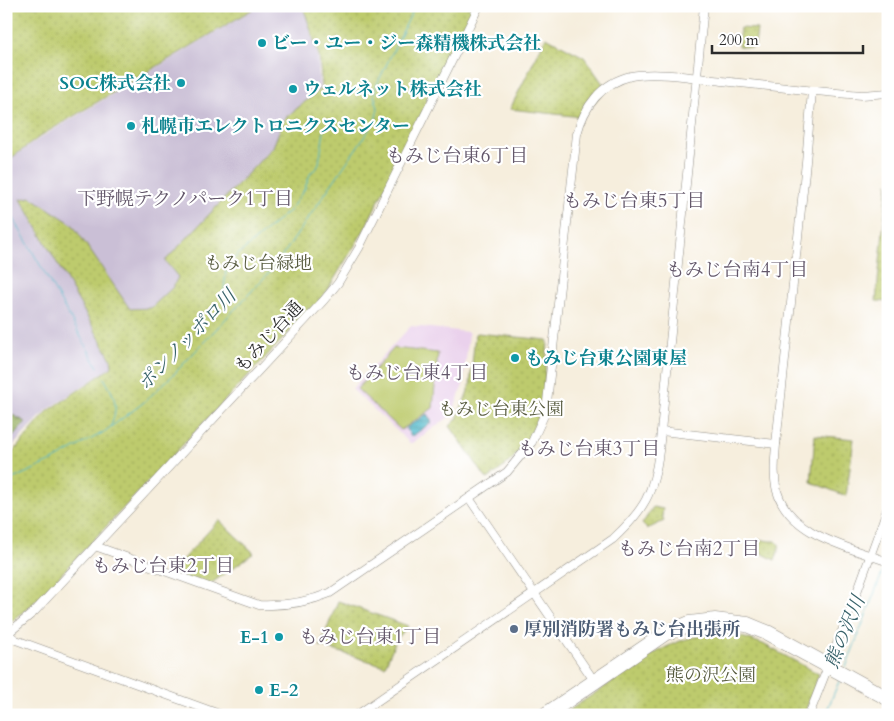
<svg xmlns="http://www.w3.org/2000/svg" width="894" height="721" viewBox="0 0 894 721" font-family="Cardo,'Noto Serif JP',serif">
<defs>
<pattern id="forest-firs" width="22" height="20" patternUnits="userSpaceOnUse" patternTransform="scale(1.25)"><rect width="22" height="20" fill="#96af60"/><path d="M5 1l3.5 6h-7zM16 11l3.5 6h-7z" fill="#7b8f4f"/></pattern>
<pattern id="park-dots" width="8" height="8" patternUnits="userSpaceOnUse" patternTransform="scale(1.25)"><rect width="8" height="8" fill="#bdcb6d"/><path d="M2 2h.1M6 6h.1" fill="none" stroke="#a3ae5f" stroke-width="1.8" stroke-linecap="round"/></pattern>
<pattern id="water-rules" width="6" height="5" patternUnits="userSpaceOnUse" patternTransform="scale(1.25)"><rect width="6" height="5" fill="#4db8ca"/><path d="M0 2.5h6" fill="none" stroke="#4096a4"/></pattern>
</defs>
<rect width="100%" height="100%" fill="#fff"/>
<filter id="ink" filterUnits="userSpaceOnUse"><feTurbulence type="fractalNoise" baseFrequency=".02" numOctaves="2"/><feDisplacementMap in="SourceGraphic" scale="10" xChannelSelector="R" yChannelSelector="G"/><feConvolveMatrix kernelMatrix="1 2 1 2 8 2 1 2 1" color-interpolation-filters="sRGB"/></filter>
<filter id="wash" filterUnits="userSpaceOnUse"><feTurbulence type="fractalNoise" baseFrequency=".0096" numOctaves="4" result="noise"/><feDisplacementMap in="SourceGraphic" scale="20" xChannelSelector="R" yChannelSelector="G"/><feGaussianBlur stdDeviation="1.12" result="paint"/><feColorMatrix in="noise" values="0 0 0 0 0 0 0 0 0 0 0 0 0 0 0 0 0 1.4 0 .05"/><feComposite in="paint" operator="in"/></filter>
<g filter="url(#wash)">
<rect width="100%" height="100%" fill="#f6eedd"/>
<path fill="#ead1ec" d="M411,326L468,332L469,334L463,385L452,415L412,443H410L352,389Z"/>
<path fill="#cabfd6" d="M259,6H303L318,56L320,97L114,365L47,410L6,453V162L43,136Z"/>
<path fill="#bdcb6d" stroke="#747b4c" d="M394,348L438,353L433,408L401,430L357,389Z"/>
<path fill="url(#forest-firs)" stroke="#606d46" d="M9,413L26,422L6,445V414Z"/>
<g fill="url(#park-dots)" stroke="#747b4c">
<path d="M6,6H258L42,135L6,162Z"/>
<path d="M303,6H475L363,232L325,294L34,603L6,626V460L48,411L112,367L111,359L21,199L31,197L72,224L130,309L151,308L173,287L178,277L165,261L273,147L284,119L322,88L319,56Z"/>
<path d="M740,28L757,29L755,46L751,48L738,46Z"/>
<path d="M546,37L584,57L606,88L582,117L510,109Z"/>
<path d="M888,183V302L876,301Z"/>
<path d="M477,333L547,340L548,342C542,404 544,440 488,479L486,478L450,426L457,419L470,386L475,334Z"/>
<path d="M815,435L854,439L846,496L811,482Z"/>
<path d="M653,507L663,509L662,516L664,521L647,529L642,524Z"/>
<path d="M219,520L254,553L206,587L170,573Z"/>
<path d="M759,539L769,541H776L780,546L775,560L755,550Z"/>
<path d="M338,601L408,626L396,640L385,666L320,646Z"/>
<path d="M720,633L742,637L763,644L819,674L804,715H562L657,652C680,639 694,636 720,633Z"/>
</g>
<path fill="url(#water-rules)" stroke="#3c727a" d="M427,414L432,422L411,437L406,428Z"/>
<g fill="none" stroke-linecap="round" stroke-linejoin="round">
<g stroke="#4db8ca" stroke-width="1">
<path d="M6,205L98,367"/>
<path d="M223,300L226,271L233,259L290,210L304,190L311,172L317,168L319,163L324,131"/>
<path d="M104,378C115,397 119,404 111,426"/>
<path d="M6,482L52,461L104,432L143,403L175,373L276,265L375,121L378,108L374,95L376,86L415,6"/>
<path d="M846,667L886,563"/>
<path d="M825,715L840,679"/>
</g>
</g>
</g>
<g filter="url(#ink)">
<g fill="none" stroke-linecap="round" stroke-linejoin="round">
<g stroke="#908c84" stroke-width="9">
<g id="minor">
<path d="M812,91L806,162L776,444C775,460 773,476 777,491C790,536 850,547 888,562"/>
<path d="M661,431L776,444"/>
<path d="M469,498L595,682"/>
<path d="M95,546L259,605C285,606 306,603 330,593L507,472L532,442L546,411L577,134C584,107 601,83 631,76C657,71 696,78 722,81C769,86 815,92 862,95L888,93"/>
<path d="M8,634L16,640L222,715"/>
<path d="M6,635L34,612L324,300L338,283L359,248L479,6"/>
<path d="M357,715L613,539C644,510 654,493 659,451L704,6"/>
<path d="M539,715L663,631L689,620L715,617L748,621L770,630L888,695"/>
<path d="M552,715L667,636L691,628L717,625L746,628L766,636L888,702"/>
<path d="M809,715L853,603L888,507"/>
</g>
</g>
<use href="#minor" stroke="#fff" stroke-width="8"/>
</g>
</g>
<g fill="#0f9aa8" stroke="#fff" stroke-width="2">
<circle cx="262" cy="43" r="5"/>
<circle cx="181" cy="83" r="5"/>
<circle cx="293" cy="89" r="5"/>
<circle cx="131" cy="126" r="5"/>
<circle cx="515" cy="358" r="5"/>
<circle cx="279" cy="637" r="5"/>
<circle cx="259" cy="690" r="5"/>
</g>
<circle fill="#5c6f8a" stroke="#fff" stroke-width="2" cx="514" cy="629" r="5"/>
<g text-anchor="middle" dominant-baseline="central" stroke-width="4.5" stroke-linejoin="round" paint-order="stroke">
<g font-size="18" font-weight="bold" fill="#0d838f" stroke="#fff" text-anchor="start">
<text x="272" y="43">ビー・ユー・ジー森精機株式会社</text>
<text x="171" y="83" text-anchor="end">SOC株式会社</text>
<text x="303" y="89">ウェルネット株式会社</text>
<text x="141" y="126">札幌市エレクトロニクスセンター</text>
<text x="525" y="358">もみじ台東公園東屋</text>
<text x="269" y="637" text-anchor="end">E-1</text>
<text x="269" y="690">E-2</text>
</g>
<g font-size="18" fill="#575b3f" stroke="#fff">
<text x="258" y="263">もみじ台緑地</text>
<text x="501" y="409">もみじ台東公園</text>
<text x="711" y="675">熊の沢公園</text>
</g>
<g font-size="18" fill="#2b2b2b" stroke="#fff">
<text transform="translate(269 337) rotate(-47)">もみじ台通</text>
</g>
<g font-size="18" font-weight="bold" fill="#4e5e75" stroke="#fff" text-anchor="start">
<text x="524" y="629">厚別消防署もみじ台出張所</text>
</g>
<g font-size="19" fill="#64586b" stroke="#fff">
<text x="457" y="156">もみじ台東6丁目</text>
<text x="185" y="199">下野幌テクノパーク1丁目</text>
<text x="634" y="201">もみじ台東5丁目</text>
<text x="737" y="270">もみじ台南4丁目</text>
<text x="417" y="373">もみじ台東4丁目</text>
<text x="589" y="449">もみじ台東3丁目</text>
<text x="689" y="549">もみじ台南2丁目</text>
<text x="163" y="566">もみじ台東2丁目</text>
<text x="370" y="637">もみじ台東1丁目</text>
</g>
<g font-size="19" font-style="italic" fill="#39636b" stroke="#fff">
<text transform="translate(187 340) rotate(-46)">ポンノッポロ川</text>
<text transform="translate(845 632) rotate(-68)">熊の沢川</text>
</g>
</g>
<rect width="894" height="721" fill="none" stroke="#fff" stroke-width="25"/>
<path d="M712 45v8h151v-8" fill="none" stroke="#2b2b2b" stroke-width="2.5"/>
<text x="719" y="45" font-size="15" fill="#2b2b2b" stroke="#ffffff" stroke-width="4" paint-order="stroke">200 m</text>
</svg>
